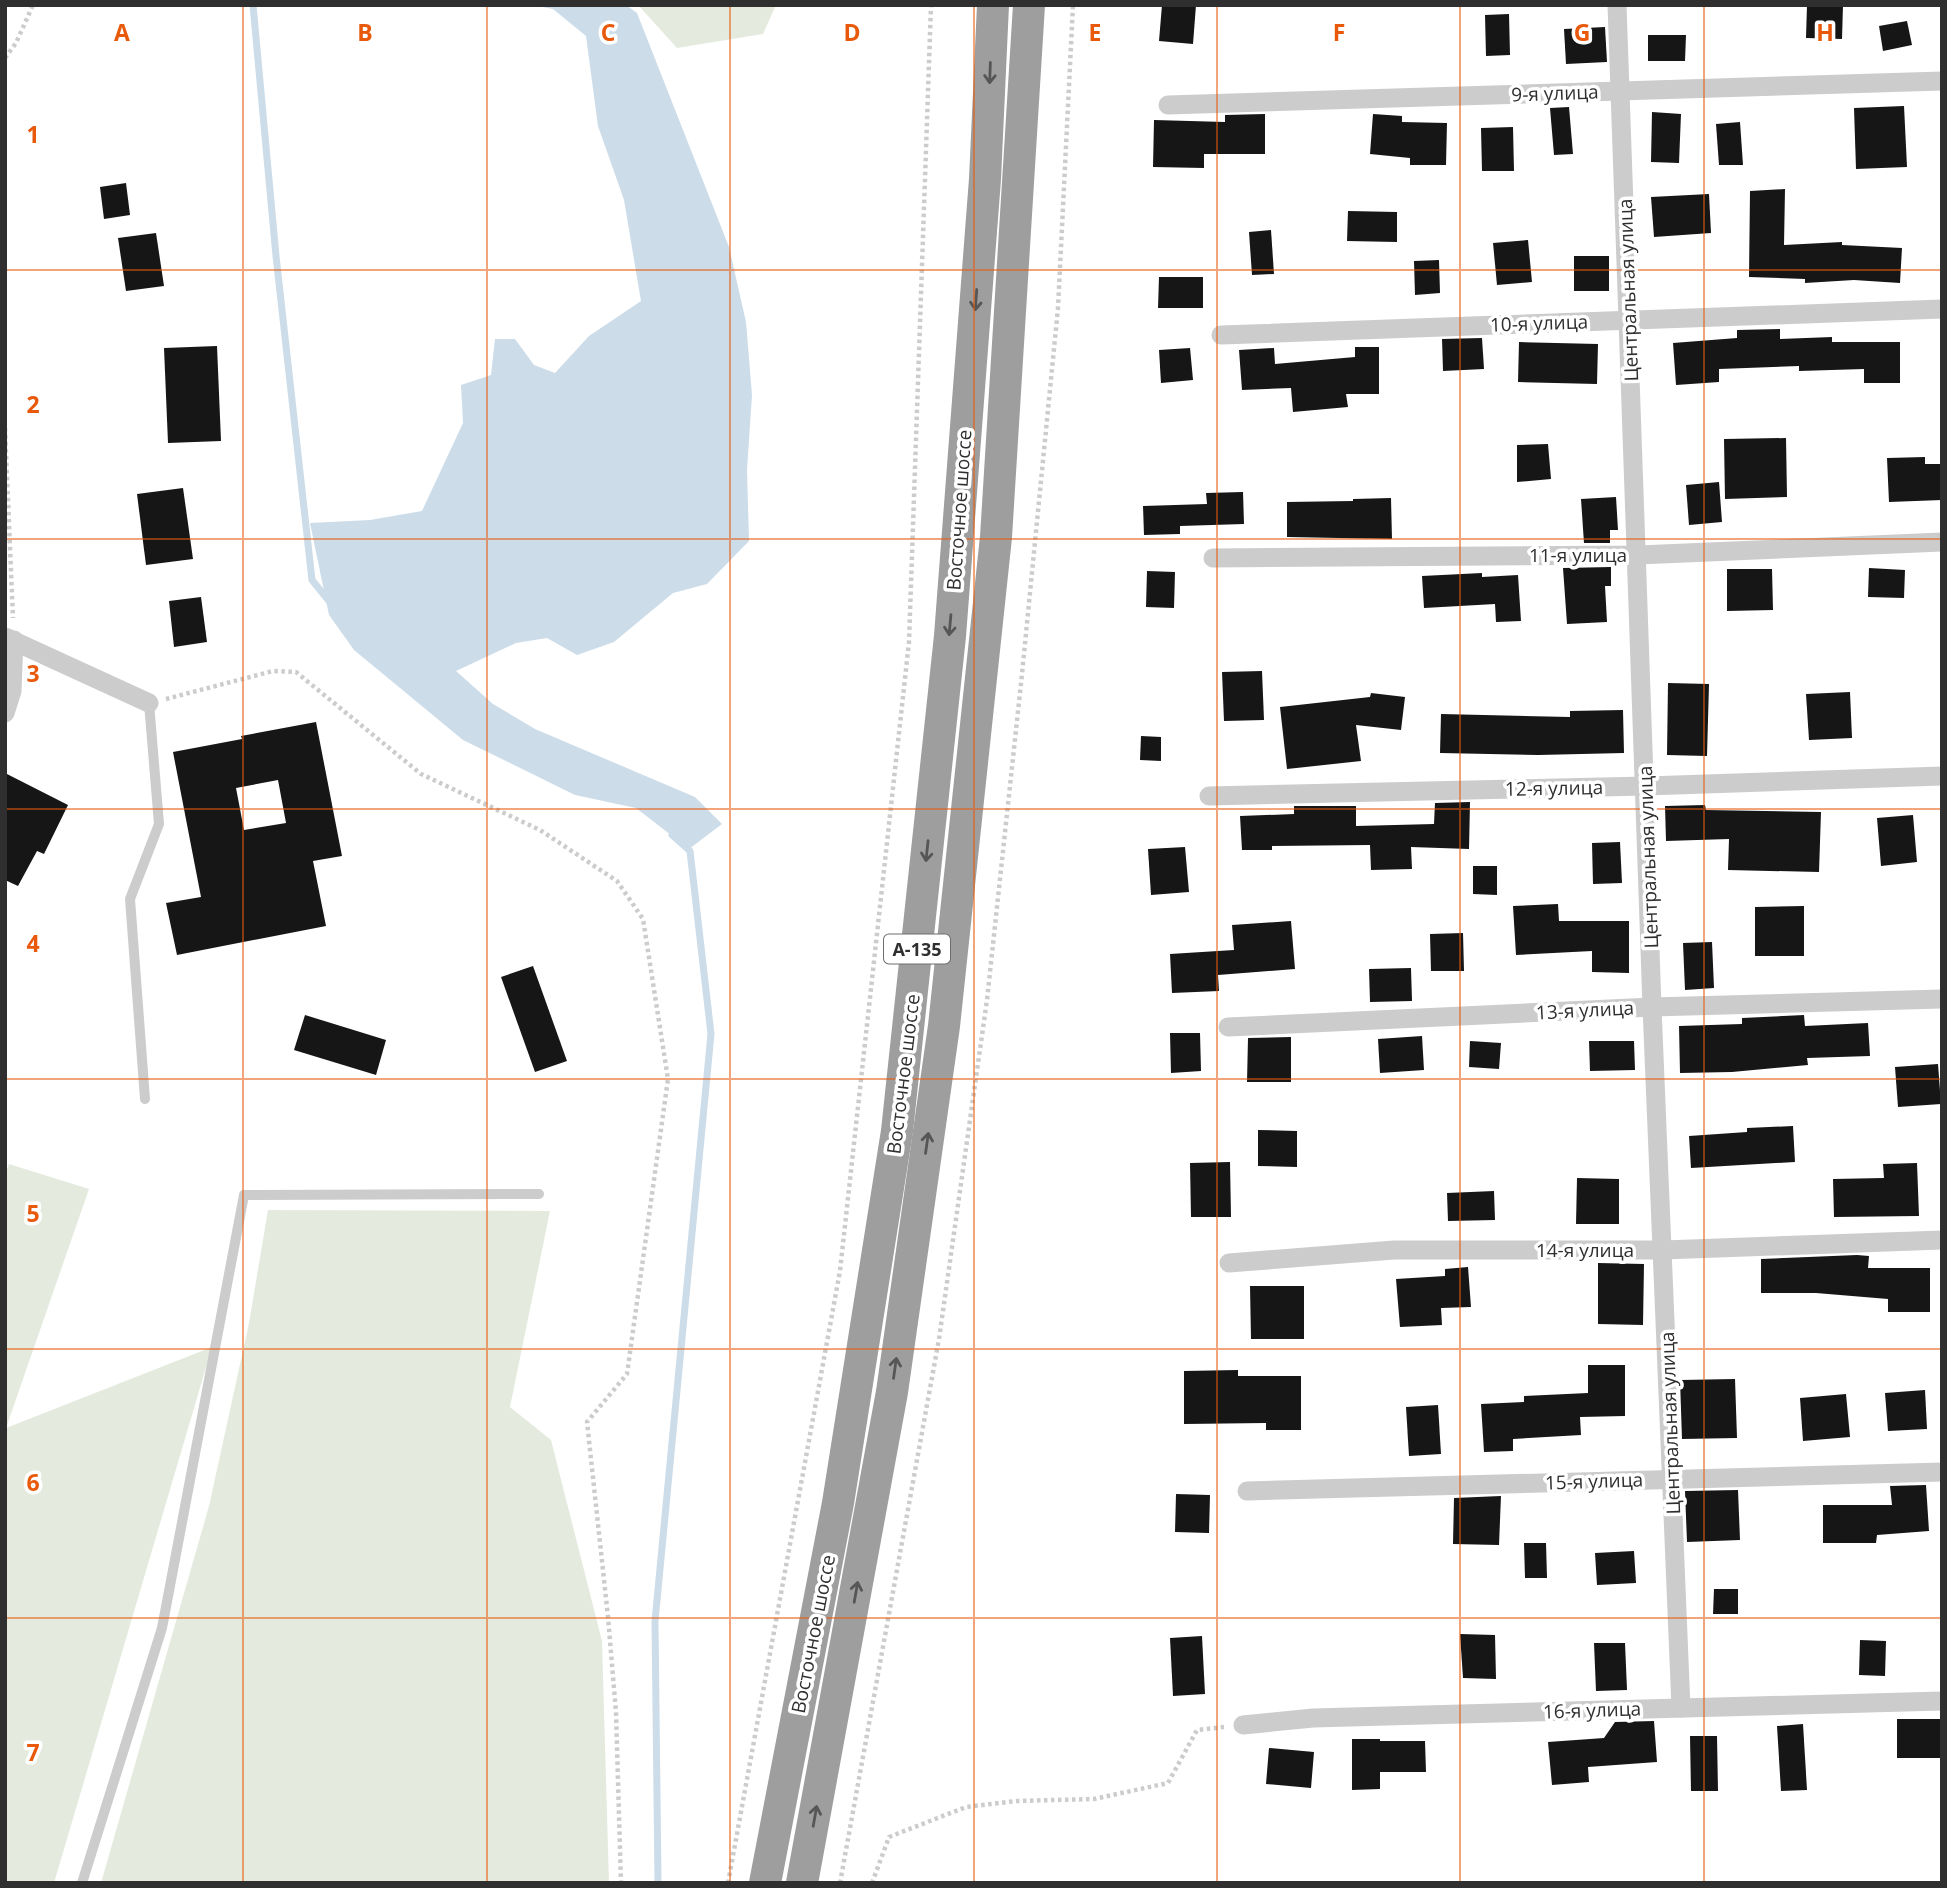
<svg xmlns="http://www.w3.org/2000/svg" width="1947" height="1888" viewBox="0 0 1947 1888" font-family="'Open Sans',sans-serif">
<rect width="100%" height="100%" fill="#fff"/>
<g fill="#e4ebde">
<path d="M638,5H776L763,34L677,48Z"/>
<path d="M9,1164L89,1189L6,1428L212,1347L54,1883H5V1175Z"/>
<path d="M268,1210L550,1211L510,1407L551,1440L602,1641L609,1883H101L209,1506L249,1323Z"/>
</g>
<path fill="#ccdce9" d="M532,5H626L637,13L729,247L746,322L752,395L747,470L749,541L707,584L673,593L614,642L577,655L547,638L516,643L456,671L493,704L535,729L695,797L722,824L689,849L636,808L575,795L463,740L354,650L329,615L310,523L370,520L422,511L463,423L461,385L491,375L495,339H515L534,365L555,373L589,336L641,301L624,200L598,126L586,36L553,9Z"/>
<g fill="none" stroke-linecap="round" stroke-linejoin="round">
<g stroke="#ccdce9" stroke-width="7">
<path d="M253,5L276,256L312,580L329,601"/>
<path d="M658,1883L655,1621L711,1034L690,851L672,835"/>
</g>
</g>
<g fill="#161616" fill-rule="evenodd">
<path d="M1162,5H1196L1193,44L1159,41Z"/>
<path d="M1807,5H1843L1842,39L1806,38Z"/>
<path d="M1509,14L1510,55L1486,56L1485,15Z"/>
<path d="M1907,21L1912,45L1883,51L1879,26Z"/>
<path d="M1605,27L1607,62L1566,64L1564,29Z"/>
<path d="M1648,35H1686L1685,61H1648Z"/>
<path d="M1904,106L1907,167L1856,169L1854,108Z"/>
<path d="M1569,107L1573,154L1554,155L1550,108Z"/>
<path d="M1652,112L1681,114L1679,163L1651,162Z"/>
<path d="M1265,114V154H1204V168L1153,167L1154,120L1225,122V115Z"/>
<path d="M1373,114L1402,116V122L1447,123L1446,165H1410V158L1370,154Z"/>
<path d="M1740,122L1743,165H1719L1716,124Z"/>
<path d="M1513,127L1514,171H1482L1481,128Z"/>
<path d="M126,183L130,215L104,219L100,187Z"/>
<path d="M1785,189L1784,245L1842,242V245L1902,248L1900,283L1854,280L1805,283V279L1749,277L1750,191Z"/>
<path d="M1709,194L1711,233L1654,237L1651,197Z"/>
<path d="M1348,211L1397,212V242L1347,241Z"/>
<path d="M1271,230L1274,274L1252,275L1249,232Z"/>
<path d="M156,233L164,286L126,291L118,238Z"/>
<path d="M1528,240L1532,282L1497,285L1493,243Z"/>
<rect x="1574" y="256" width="35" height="35"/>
<path d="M1439,260L1440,293L1415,295L1414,261Z"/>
<path d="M1159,277H1203V308H1158Z"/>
<path d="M1780,329V339L1832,337V342H1900V383H1864V369L1799,371V366L1719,369V382L1676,385L1673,343L1737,338V330Z"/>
<path d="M1482,338L1484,369L1443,371L1442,339Z"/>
<path d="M1519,342L1598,344L1597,384L1518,382Z"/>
<path d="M217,346L221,441L168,443L164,348Z"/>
<path d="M1355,347H1379V394H1346L1348,407L1293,412L1291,388L1242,390L1239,350L1274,348L1275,364L1355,357Z"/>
<path d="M1190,348L1193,380L1161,383L1159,350Z"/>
<path d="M1786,438L1787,497L1725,499L1724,439Z"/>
<path d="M1548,444L1551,479L1517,482V445Z"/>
<path d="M1925,457V464H1942V500L1889,502L1887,458Z"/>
<path d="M1719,482L1722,522L1689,525L1686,485Z"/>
<path d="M183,488L193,559L146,565L137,494Z"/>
<path d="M1243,492L1244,524L1180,526V534L1144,535L1143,506L1207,504L1206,493Z"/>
<path d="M1616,497L1618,530H1610V543H1584L1581,499Z"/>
<path d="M1391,498L1392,539L1287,537V502L1353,501V499Z"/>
<path d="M1611,567V586H1605L1607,622L1567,624L1563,568Z"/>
<path d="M1869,568L1905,570L1904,598L1868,597Z"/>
<path d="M1727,569H1772L1773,610L1727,611Z"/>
<path d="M1147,571L1175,572L1174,608L1146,607Z"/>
<path d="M1482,573V577L1518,575L1521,621L1496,622L1495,604L1424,608L1422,576Z"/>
<path d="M201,597L207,642L174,647L169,601Z"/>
<path d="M1262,671L1264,720L1224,721L1222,672Z"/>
<path d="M1668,683L1709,684L1707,756L1667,755Z"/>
<path d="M1850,692L1852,738L1809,740L1806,694Z"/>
<path d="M1371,693L1405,697L1401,730L1356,725L1361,761L1287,769L1280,707L1370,697Z"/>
<path d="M1623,710L1624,753L1538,755L1440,753L1441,714L1570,717V711Z"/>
<path d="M316,722L342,856L313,861L326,926L177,955L166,903L201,897L173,752L242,739L241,736ZM278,780L286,823L244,830L236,788Z"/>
<path d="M1141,736L1161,737V761L1140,760Z"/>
<path d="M5,773L68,805L44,854L37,851L18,886L5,880Z"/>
<path d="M1470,802L1469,849L1411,847L1412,869L1371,870L1370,845L1272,846V850H1242L1240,816L1294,814V806H1356V826L1434,824L1435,803Z"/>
<path d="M1705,805L1706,810L1821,812L1819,872L1728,870L1729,839L1666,841L1665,806Z"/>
<path d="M1913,815L1917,862L1881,866L1877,818Z"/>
<path d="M1620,842L1622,883L1593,884L1592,843Z"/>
<path d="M1185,847L1189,892L1151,895L1148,849Z"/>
<path d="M1473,866H1497V895L1473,894Z"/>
<path d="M1558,904L1559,921H1629V973L1592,972V951L1516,955L1513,906Z"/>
<path d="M1804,906V956H1755V907Z"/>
<path d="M1291,921L1295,969L1218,975L1219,991L1172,993L1170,954L1234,950L1232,925Z"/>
<path d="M1463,933L1464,971H1431L1430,934Z"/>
<path d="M1712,942L1714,988L1685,990L1683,943Z"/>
<path d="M533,966L567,1061L535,1072L501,977Z"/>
<path d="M1411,968L1412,1001L1370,1002L1369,969Z"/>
<path d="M305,1015L386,1040L376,1075L294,1050Z"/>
<path d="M1804,1015L1805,1026L1868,1023L1870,1056L1807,1058L1808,1065L1732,1072L1680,1073L1679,1026L1742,1024V1018Z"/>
<path d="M1170,1033H1200L1201,1071L1171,1073Z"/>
<path d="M1422,1036L1424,1070L1380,1073L1378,1039Z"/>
<path d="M1291,1037V1082H1247L1248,1038Z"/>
<path d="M1470,1041L1501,1043L1499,1069L1469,1067Z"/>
<path d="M1589,1041H1634L1635,1070L1590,1071Z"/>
<path d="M1938,1064L1941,1104L1898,1107L1895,1067Z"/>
<path d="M1793,1126L1795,1162L1691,1168L1689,1136L1747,1132V1128Z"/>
<path d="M1258,1130L1297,1131V1167L1258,1166Z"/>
<path d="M1230,1162L1231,1217H1191L1190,1163Z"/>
<path d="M1917,1163L1919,1216L1834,1217L1833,1179L1884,1178L1883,1164Z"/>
<path d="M1577,1178L1619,1179V1224H1576Z"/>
<path d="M1494,1191L1495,1220L1448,1221L1447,1193Z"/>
<path d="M1857,1255L1869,1256L1868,1268H1930V1312H1888V1299L1816,1293H1761V1259Z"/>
<path d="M1598,1263L1644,1264L1643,1325L1598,1324Z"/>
<path d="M1468,1267L1471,1307L1441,1308L1442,1325L1400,1327L1396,1279L1445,1276V1269Z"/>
<path d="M1250,1286H1304V1339H1251Z"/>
<path d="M1588,1365H1625V1416L1580,1417L1581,1435L1513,1439V1451L1484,1452L1481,1404L1524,1402V1396L1588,1393Z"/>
<path d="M1238,1370V1376H1301V1430H1266V1423L1184,1424V1371Z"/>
<path d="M1735,1379L1737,1438L1682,1439L1680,1380Z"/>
<path d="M1925,1390L1927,1429L1888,1431L1885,1393Z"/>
<path d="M1846,1394L1850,1437L1803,1441L1800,1398Z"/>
<path d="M1438,1405L1441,1454L1409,1456L1406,1407Z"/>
<path d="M1926,1485L1929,1531L1877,1535L1876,1543H1823V1505H1892L1890,1486Z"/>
<path d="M1738,1490L1740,1540L1687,1542L1685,1491Z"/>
<path d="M1176,1494L1210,1495L1209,1533L1175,1532Z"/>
<path d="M1501,1496L1499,1545L1453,1544L1454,1498Z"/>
<path d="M1524,1543H1546L1547,1578H1525Z"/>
<path d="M1634,1551L1636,1583L1597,1585L1595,1553Z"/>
<path d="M1714,1589H1738V1614H1713Z"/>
<path d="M1460,1634L1495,1635L1496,1679L1463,1678Z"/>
<path d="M1202,1636L1205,1694L1173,1696L1170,1638Z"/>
<path d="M1860,1640L1886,1641L1885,1676L1859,1675Z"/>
<path d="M1594,1643H1625L1627,1690L1596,1691Z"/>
<rect x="1897" y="1719" width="45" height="39"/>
<path d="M1654,1721L1657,1762L1588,1767L1589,1782L1552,1785L1548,1742L1604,1738L1615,1722Z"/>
<path d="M1803,1724L1807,1790L1781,1791L1777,1726Z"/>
<path d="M1690,1736H1717L1718,1791H1691Z"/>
<path d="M1352,1739H1380V1741H1425L1426,1772H1380V1789L1352,1790Z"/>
<path d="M1269,1748L1314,1752L1311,1788L1266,1784Z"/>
</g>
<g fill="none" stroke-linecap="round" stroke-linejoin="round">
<g stroke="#ccc" stroke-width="4.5" stroke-dasharray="3.5 3.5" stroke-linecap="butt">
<path d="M5,58L16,43L33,5"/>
<path d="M5,428L13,618"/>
<path d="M166,699L273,671L296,672L421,774L540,830L617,881L643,919L668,1079L627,1374L587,1422L608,1617L616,1712L621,1883"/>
<path d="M728,1883L840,1271L909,642L931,5"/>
<path d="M840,1883L939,1339L987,1000L1022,674L1058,308L1073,5"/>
<path d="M872,1883L889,1837L966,1807L1016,1801L1094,1799L1168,1783L1197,1730L1224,1727"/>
</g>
<g stroke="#ccc" stroke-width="10">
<path d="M145,1099L130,899L159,824L149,703"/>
<path d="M82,1883L162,1628L244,1195L539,1194"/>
</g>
<g stroke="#ccc" stroke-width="19">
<path d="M1617,5L1652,1007L1681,1708"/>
<path d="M1168,105L1942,81"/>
<path d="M1221,335L1942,309"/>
<path d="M1213,558L1638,555L1942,542"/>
<path d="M5,637L149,703"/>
<path d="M5,713L12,691L14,640"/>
<path d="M1209,796L1646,786L1942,776"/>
<path d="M1228,1027L1652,1007L1942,999"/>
<path d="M1229,1263L1394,1250H1663L1942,1240"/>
<path d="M1247,1491L1942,1472"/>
<path d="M1243,1725L1313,1718L1942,1701"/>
</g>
<g stroke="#9e9e9e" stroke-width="32">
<path d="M765,1883L838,1503L897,1131L950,636L985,179L993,5"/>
<path d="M802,1883L892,1392L944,1026L996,537L1029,5"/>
</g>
</g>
<defs><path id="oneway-shaft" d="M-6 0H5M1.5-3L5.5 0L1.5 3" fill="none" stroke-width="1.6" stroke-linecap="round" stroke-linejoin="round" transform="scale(1.75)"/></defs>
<g stroke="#565656">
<use href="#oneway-shaft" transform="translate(990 73) rotate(92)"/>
<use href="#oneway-shaft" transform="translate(976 300) rotate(94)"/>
<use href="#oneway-shaft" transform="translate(950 625) rotate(95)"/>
<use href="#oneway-shaft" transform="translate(927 851) rotate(96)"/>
<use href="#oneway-shaft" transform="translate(927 1143) rotate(-82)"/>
<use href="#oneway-shaft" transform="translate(895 1368) rotate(-82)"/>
<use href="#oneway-shaft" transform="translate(856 1592) rotate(-80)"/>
<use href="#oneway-shaft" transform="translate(815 1816) rotate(-80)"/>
</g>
<path fill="none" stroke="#e8590c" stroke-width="2" stroke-opacity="0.55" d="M243,5V1883M487,5V1883M730,5V1883M974,5V1883M1217,5V1883M1460,5V1883M1704,5V1883M5,270H1942M5,539H1942M5,809H1942M5,1079H1942M5,1349H1942M5,1618H1942"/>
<g text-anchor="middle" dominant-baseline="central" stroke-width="7" stroke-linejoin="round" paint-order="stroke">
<rect fill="#fff" stroke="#6d6d6d" stroke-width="2" x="884" y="934.5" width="66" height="29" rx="5"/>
<g font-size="18" font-weight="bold" fill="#2f2f2f">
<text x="917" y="949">А-135</text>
</g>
<g font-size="19" fill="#2f2f2f" stroke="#fff">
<text transform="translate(1555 93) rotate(-2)">9-я улица</text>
<text transform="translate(1628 290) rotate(-92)">Центральная улица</text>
<text transform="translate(1539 323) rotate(-2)">10-я улица</text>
<text transform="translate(959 510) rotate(-86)">Восточное шоссе</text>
<text x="1578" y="555">11-я улица</text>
<text transform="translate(1554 788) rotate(-1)">12-я улица</text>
<text transform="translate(1648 857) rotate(-92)">Центральная улица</text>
<text transform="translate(1585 1010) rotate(-3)">13-я улица</text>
<text transform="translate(903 1074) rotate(-83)">Восточное шоссе</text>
<text x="1585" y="1250">14-я улица</text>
<text transform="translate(1670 1423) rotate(-92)">Центральная улица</text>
<text transform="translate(1594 1481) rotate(-2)">15-я улица</text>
<text transform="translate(813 1634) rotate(-79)">Восточное шоссе</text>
<text transform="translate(1592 1710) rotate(-2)">16-я улица</text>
</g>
</g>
<g font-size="23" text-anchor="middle" font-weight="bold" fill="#e8590c" stroke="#fff" stroke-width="7" stroke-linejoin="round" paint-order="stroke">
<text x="122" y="41">A</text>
<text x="365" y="41">B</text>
<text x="608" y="41">C</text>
<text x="852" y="41">D</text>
<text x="1095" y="41">E</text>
<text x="1339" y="41">F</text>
<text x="1582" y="41">G</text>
<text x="1825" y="41">H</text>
<text x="33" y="143">1</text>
<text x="33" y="413">2</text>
<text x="33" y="682">3</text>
<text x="33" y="952">4</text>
<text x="33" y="1222">5</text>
<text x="33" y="1491">6</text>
<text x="33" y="1761">7</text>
</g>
<rect width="1947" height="1888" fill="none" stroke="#2f2f2f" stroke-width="14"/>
</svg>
